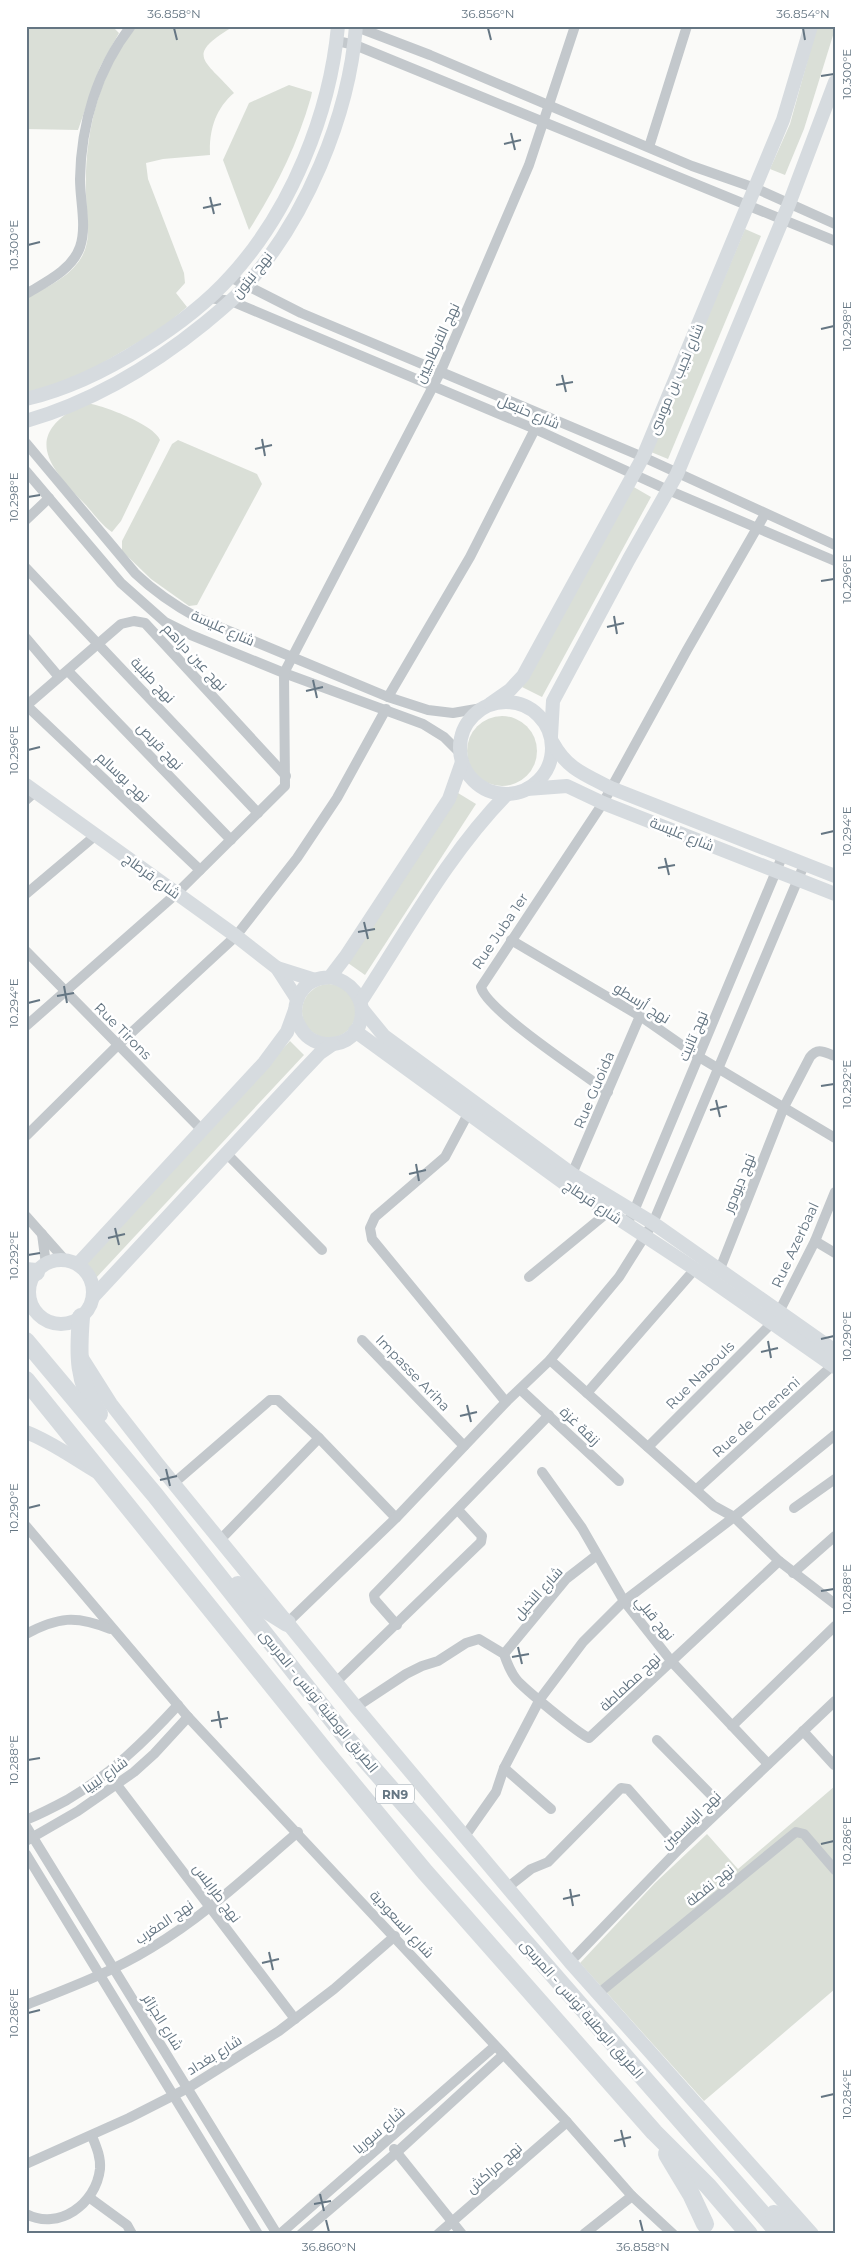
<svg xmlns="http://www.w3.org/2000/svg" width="861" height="2260" viewBox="0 0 861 2260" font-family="Montserrat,Cairo,sans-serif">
<rect width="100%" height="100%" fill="#fafaf8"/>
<g fill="#dadfd7">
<path d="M26,26H112L119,33L100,67L78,130L26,129Z"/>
<path d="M137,26H234C184,56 204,59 234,93C215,109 209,131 210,155L163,159L146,163L148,179L184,273L185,283L176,293L187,307L161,329L80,376L26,395V298C45,288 69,278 81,258C93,239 86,215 86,194C84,136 98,72 137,26Z"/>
<path d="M817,26H835V29L804,129L785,175L770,169L790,124Z"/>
<path d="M289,85L312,92L311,97C297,146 276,187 249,230L223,160L249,103Z"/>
<path d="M745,229L761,236L668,459L651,452Z"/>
<path d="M85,403C101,404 155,425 160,440L121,521L112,532C101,525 92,511 82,501C45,463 24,433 85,403Z"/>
<path d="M178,440L257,474L262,484L197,605L189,606L151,579L122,551V541L172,444Z"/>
<path d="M632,486L651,497L542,697L522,687Z"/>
<circle cx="502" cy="751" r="35"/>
<path d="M458,793L476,804L365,975L348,963Z"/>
<circle cx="329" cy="1011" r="27"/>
<path d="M290,1041L304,1055L95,1279L81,1266Z"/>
<path d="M835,1786V1989L704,2101L580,1963L655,1883L707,1834L738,1869Z"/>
</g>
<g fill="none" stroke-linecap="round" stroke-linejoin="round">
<g stroke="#c3c8cc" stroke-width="10">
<path d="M354,26L430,55L692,166L755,188L835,224"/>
<path d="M337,41L355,45L835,241"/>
<path d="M649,147L687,26"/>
<path d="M230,277L301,313L643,457L835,545"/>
<path d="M26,294C46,282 72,270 80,247C87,226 80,201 80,179C81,124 97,70 131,26"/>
<path d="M209,298L231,301L535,429L668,490L835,561"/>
<path d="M26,443L135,573C155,592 174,605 198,618L388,697L428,710L453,713L482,708"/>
<path d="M26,471L121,583L165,622L191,635L284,673L423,724L444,737L460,753"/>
<path d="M26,520L49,498"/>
<path d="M26,568L258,813"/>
<path d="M26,638L59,677"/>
<path d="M68,671L231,840"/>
<path d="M388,697L470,557L535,429"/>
<path d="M26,705L200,870"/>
<path d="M26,706L121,624L134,621L145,623L286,776"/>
<path d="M26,800L36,791"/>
<path d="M26,894L96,835"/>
<path d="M511,940L640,1016L699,1057L835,1138"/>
<path d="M26,951L201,1129"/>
<path d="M26,1026L176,894L285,786L284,673L440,373L529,165L575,26"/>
<path d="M608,1092C585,1075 486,1010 481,987L603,803L687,650L765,514"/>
<path d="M468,1114L445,1157L375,1217L370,1228L372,1239L506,1402"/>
<path d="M26,1136L118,1045L236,936L297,858L337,798L386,709"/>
<path d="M227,1154L322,1250"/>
<path d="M572,1174L640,1016"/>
<path d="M26,1216L65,1260"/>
<path d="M626,1225L634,1211L782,857"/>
<path d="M42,1234L46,1264"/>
<path d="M815,1241L835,1253"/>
<path d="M720,1269L784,1107L810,1057C818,1047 824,1052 835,1056"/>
<path d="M529,1277L607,1213"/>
<path d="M780,1310L815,1241L835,1192"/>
<path d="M362,1340L464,1446"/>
<path d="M550,1360L714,1506L734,1517L779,1561L835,1604"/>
<path d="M521,1390L619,1481"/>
<path d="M587,1393L695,1269"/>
<path d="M648,1447L772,1323"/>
<path d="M542,1472L582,1528L624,1601L672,1662L768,1764"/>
<path d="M174,1483L270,1400H278L319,1438L396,1518"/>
<path d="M697,1489L832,1366"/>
<path d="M794,1508L835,1479"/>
<path d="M26,1526L188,1717L567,2122L632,2196L673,2234"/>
<path d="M219,1541L319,1438"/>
<path d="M793,1573L835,1536"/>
<path d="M287,1623L396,1518L506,1402L550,1360L619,1277L653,1223L804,865"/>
<path d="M397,1625L375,1600L374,1595L549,1415"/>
<path d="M26,1634C58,1617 76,1615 110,1629"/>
<path d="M504,1654L566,1579L597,1555"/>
<path d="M336,1682L481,1542L482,1536L458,1510"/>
<path d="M356,1707L406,1674L422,1666L438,1661L466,1643L479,1639L504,1654C507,1663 510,1671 516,1679C523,1688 579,1734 589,1738L779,1561"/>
<path d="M732,1726L835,1626"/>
<path d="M803,1731L834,1765"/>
<path d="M657,1740L723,1807"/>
<path d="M504,1768L551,1809"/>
<path d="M117,1785L295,2019"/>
<path d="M26,1820C40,1814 54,1807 67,1800C110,1775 145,1741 178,1705"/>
<path d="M26,1826L277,2234"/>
<path d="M465,1836L496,1792L504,1768L540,1699L583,1642L624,1601L734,1517L835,1435"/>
<path d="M26,1841L78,1811L134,1772L154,1754L188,1717"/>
<path d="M26,1854L258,2234"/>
<path d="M508,1887L531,1869L548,1862L621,1788L628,1789L680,1848"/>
<path d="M570,1962L680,1848L835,1701"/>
<path d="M599,1993L796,1832L804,1834L835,1870"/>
<path d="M26,2005C69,1988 112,1972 151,1948C205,1916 251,1872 298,1832"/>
<path d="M394,2149L462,2234"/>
<path d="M26,2164L129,2118L188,2088L279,2031L334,1989L395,1936"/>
<path d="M90,2198L127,2225L132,2234"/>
<path d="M26,2214C59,2231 96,2204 100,2169C101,2157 96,2146 92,2136"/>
<path d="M280,2234L495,2046"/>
<path d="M301,2234L397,2152L503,2055"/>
<path d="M438,2234L567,2122"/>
<path d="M584,2234L632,2196"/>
</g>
<g stroke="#d6dbdf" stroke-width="14">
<path d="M26,399C68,389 107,370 143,347C175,327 206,304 231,276C291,210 330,114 338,26"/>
<path d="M26,421C92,402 152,366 205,323C218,312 232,301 244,288C305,220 349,117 356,26"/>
<circle cx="506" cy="748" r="46"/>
<path d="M490,704L510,690L523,676L643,457L783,120L811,26"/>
<path d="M551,736L553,701L629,559L677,474L789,204L835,82"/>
<path d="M553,743C567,769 586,775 611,788L835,876"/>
<path d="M26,785L236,936L277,968L297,999"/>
<path d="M527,789L567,786L603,803L835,894"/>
<path d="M277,968L315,980"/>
<path d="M330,977C376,986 370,1047 326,1044C314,1043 304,1036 299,1025C290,1010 298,987 315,980C319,978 325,978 330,977L346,956L449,799L462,762"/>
<path d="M361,1001C407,931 448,854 507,794"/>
<path d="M362,1009L384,1036L572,1174L653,1223L835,1351"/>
<path d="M355,1031L564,1183L695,1269L835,1367"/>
<circle cx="61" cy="1292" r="32"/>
<path d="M78,1264L264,1063L287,1032L295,1010"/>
<path d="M93,1297L301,1073L320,1053L333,1044"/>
<path d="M80,1355L111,1404L157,1463L356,1707L570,1962L812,2234"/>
<path d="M26,1432C52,1442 73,1458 97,1472"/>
</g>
<g stroke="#d6dbdf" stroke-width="18">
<path d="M26,1271L36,1272"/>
<path d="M81,1317C78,1353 77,1383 99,1414"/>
<path d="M26,1341L155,1495L349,1741L780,2234"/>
<path d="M26,1380L329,1756L425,1872L654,2132L708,2186L749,2234"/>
<path d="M238,1585L260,1606L287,1623"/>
<path d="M667,2154L691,2194L705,2224"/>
<path d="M774,2214L796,2234"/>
</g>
</g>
<path fill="none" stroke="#657683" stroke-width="2" d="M174,28L177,40M488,28L491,40M803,28L805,40M821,76L834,74M511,133L515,150M504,144L521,140M210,197L214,214M203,208L221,204M28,245L40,242M821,329L834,326M562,375L566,392M556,385L573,382M262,439L265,456M255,449L272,445M28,497L40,495M821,581L834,579M614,616L617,634M607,627L624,623M313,680L317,698M306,691L323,687M28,750L40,747M821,834L834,831M665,858L669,875M658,868L675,865M364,922L368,939M358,932L375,929M64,986L67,1003M57,996L74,993M28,1003L40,1000M821,1086L834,1084M716,1100L720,1117M710,1110L727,1106M416,1164L419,1181M409,1174L426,1170M115,1228L119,1245M108,1238L125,1234M28,1255L40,1253M821,1339L834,1336M768,1341L771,1358M761,1352L778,1348M467,1405L471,1422M460,1416L477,1412M166,1469L170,1486M160,1480L177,1476M28,1508L40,1505M821,1591L834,1589M518,1647L522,1664M512,1657L529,1654M218,1711L221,1728M211,1721L228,1718M28,1760L40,1758M821,1844L834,1841M570,1889L573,1906M563,1899L580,1895M269,1952L273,1970M262,1963L279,1959M28,2013L40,2010M821,2097L834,2094M621,2130L625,2147M614,2141L631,2137M320,2194L324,2211M314,2204L331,2201M326,2220L329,2232M640,2220L643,2232"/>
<g text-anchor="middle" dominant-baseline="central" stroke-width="5" stroke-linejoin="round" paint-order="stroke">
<rect fill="#fff" stroke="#939fa8" stroke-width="1" x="376" y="1784.5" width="38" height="19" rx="4"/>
<g font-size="12" font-weight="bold" fill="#657683">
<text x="395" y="1794">RN9</text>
</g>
<g font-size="14" fill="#657683" stroke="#fff">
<text transform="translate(252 275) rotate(-51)">نهج نبتون</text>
<text transform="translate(437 343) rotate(-65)">نهج القرطاجيين</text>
<text transform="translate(676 379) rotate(-67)">شارع نجيب بن موسى</text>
<text transform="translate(529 412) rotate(23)">شارع حنبعل</text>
<text transform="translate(223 628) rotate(24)">شارع عليسة</text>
<text transform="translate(195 657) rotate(47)">نهج عين دراهم</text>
<text transform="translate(153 680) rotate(47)">نهج طبلبة</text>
<text transform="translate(160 746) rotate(46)">نهج قربص</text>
<text transform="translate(123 777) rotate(43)">نهج بوسالم</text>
<text transform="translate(682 834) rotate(22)">شارع عليسة</text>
<text transform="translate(152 876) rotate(36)">شارع قرطاج</text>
<text transform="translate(500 931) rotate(-56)">Rue Juba 1er</text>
<text transform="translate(642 1003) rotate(32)">نهج أرسطو</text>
<text transform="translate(123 1031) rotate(45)">Rue Tirons</text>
<text transform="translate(693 1036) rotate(-67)">نهج تانيت</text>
<text transform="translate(594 1090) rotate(-67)">Rue Guoida</text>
<text transform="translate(739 1183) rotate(-68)">نهج ديودور</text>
<text transform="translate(593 1202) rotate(34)">شارع قرطاج</text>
<text transform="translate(795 1245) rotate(-65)">Rue Azerbaal</text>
<text transform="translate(413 1373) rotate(46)">Impasse Ariha</text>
<text transform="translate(700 1375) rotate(-45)">Rue Nabouls</text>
<text transform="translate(756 1417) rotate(-42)">Rue de Cheneni</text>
<text transform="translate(580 1426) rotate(44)">زنقة غزة</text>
<text transform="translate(538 1593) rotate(-48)">شارع النخيل</text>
<text transform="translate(655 1618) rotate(51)">نهج قبلي</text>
<text transform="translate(630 1682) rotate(-43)">نهج مطماطة</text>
<text transform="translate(319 1701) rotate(51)">الطريق الوطنية تونس - المرسى</text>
<text transform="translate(105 1775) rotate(-35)">شارع ليبيا</text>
<text transform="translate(691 1820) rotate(-44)">نهج الياسمين</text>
<text transform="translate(710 1885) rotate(-39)">نهج نفطة</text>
<text transform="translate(217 1893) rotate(53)">نهج طرابلس</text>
<text transform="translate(164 1922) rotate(-34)">نهج المغرب</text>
<text transform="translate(402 1924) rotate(47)">شارع السعودية</text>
<text transform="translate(582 2009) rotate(49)">الطريق الوطنية تونس - المرسى</text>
<text transform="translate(163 2022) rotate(58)">شارع الجزائر</text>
<text transform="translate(214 2055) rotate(-32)">شارع بغداد</text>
<text transform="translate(379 2130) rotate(-41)">شارع سوريا</text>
<text transform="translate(494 2168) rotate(-41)">نهج مراكش</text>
</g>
</g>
<rect width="861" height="2260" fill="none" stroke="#ffffff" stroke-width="55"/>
<rect x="28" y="28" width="806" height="2204" fill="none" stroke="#657683" stroke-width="2"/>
<g font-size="12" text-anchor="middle" fill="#657683">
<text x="174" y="18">36.858°N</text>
<text x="488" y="18">36.856°N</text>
<text x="803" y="18">36.854°N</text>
<text transform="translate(847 74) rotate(-90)" y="4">10.300°E</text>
<text transform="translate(14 245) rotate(-90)" y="4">10.300°E</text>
<text transform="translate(847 326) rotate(-90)" y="4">10.298°E</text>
<text transform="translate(14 497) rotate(-90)" y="4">10.298°E</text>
<text transform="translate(847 579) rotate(-90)" y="4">10.296°E</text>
<text transform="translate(14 750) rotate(-90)" y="4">10.296°E</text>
<text transform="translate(847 831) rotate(-90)" y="4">10.294°E</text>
<text transform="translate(14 1003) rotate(-90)" y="4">10.294°E</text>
<text transform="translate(847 1084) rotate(-90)" y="4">10.292°E</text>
<text transform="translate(14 1255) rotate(-90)" y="4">10.292°E</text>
<text transform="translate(847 1336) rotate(-90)" y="4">10.290°E</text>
<text transform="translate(14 1508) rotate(-90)" y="4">10.290°E</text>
<text transform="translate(847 1589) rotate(-90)" y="4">10.288°E</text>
<text transform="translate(14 1760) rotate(-90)" y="4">10.288°E</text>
<text transform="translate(847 1841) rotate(-90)" y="4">10.286°E</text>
<text transform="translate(14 2013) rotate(-90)" y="4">10.286°E</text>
<text transform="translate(847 2094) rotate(-90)" y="4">10.284°E</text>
<text x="329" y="2251">36.860°N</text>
<text x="643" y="2251">36.858°N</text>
</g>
</svg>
